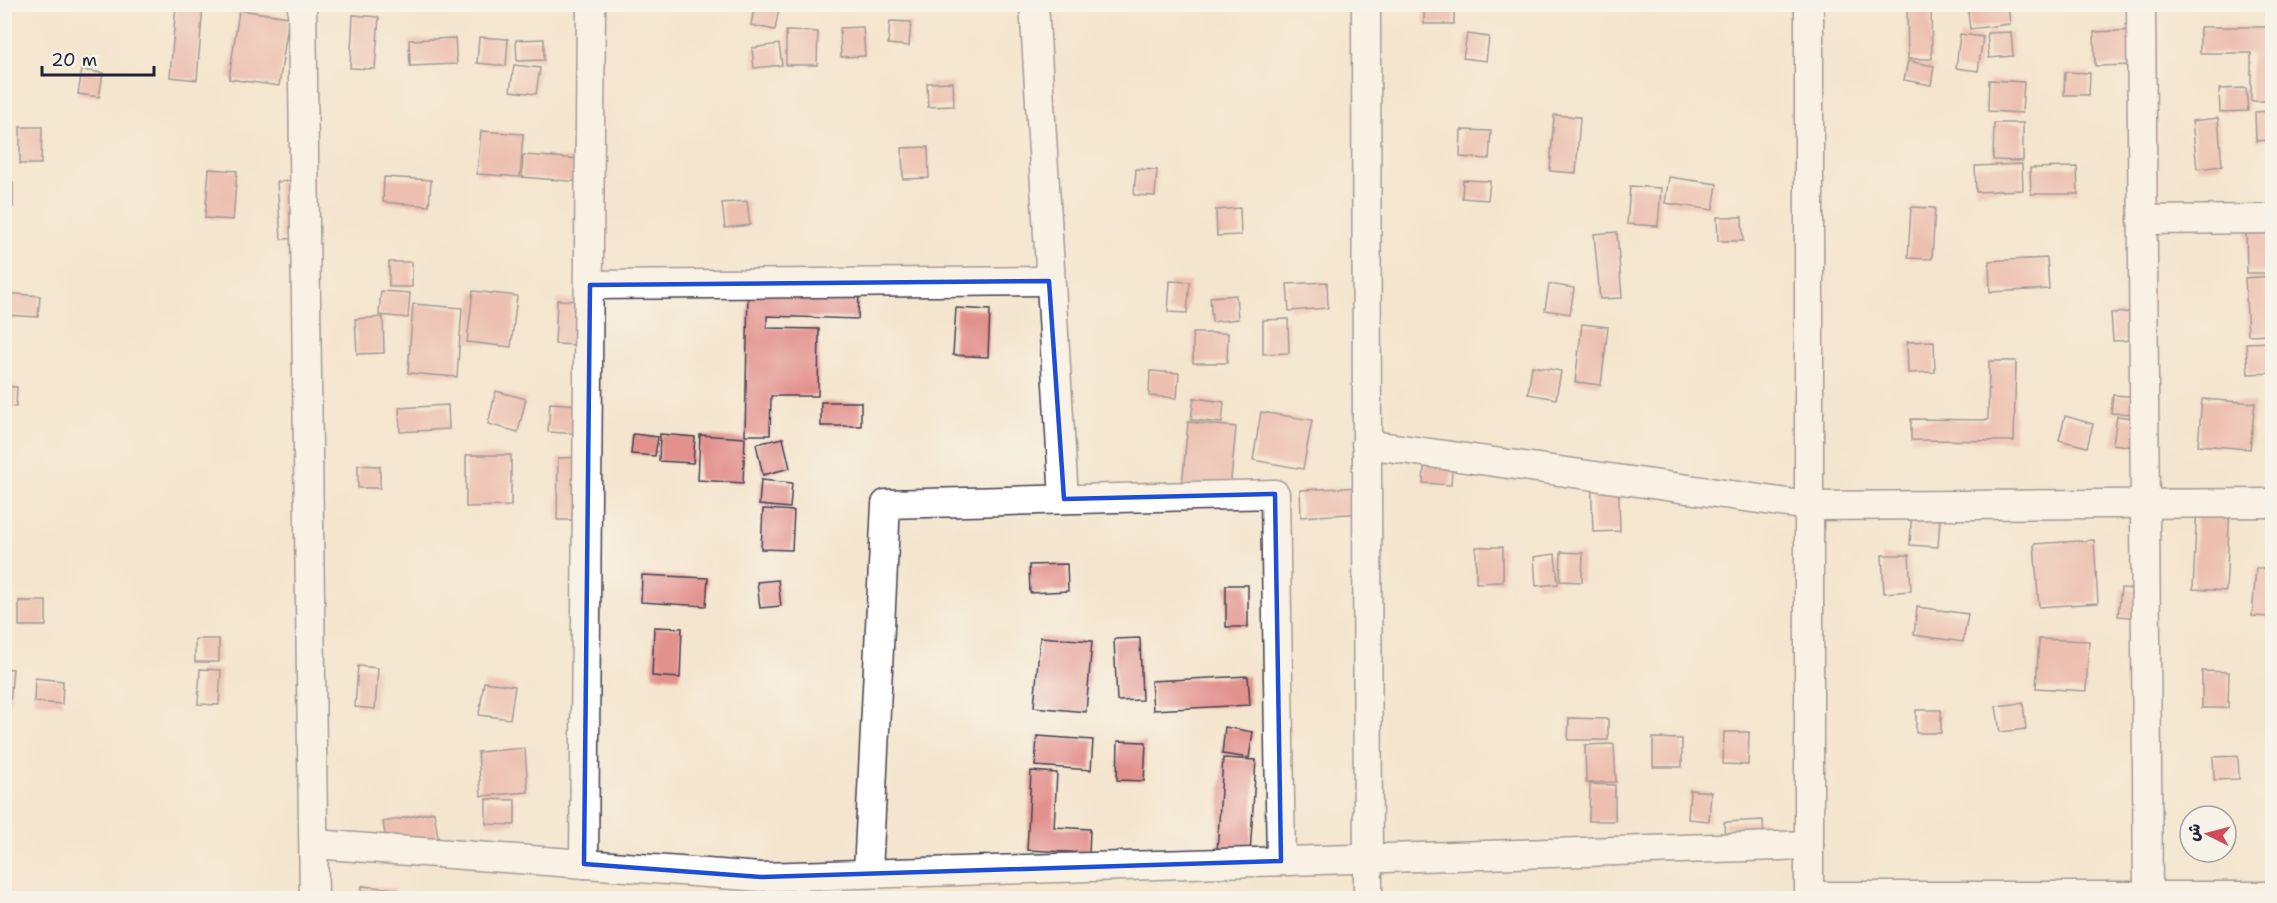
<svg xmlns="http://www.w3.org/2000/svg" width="2277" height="903" font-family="'Shantell Sans','Playpen Sans Arabic',sans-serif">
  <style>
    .building { fill: #e3918d }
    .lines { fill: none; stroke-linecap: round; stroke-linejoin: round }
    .minor-casing { stroke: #423f51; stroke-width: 31 }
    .minor { stroke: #fff; stroke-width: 28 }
    .marked { fill: none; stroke: #1d4ed8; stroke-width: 4.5; stroke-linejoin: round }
  </style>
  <rect width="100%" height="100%" fill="#f7f3e8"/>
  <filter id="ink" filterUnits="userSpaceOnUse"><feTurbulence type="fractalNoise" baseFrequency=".0167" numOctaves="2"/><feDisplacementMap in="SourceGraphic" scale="12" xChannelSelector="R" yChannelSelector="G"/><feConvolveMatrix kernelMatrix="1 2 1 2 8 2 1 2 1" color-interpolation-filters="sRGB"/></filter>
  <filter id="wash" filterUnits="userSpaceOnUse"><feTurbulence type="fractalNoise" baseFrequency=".008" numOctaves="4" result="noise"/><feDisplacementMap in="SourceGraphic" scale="24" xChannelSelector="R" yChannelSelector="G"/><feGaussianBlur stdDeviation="1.35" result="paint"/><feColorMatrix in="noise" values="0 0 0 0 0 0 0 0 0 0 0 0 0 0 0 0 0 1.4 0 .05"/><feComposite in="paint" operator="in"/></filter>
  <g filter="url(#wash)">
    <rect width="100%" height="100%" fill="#f4e5ce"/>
    <g id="blocks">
      <g class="building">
        <polygon points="176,4 203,4 197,80 170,77"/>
        <polygon points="755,4 780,4 775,30 751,25"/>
        <polygon points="890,4 916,4 915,10"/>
        <rect x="1424" y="4" width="30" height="20"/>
        <polygon points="1967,4 2008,4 2010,24 1970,29"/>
        <polygon points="1931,8 1932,59 1908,59 1907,9"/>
        <polygon points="239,10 289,17 279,86 229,79"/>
        <polygon points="353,15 379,17 375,69 350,68"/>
        <polygon points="890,21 911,22 909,46 888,44"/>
        <polygon points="863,27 865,56 841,57 840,28"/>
        <polygon points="2200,27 2272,27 2272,101 2251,101 2251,53 2200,53"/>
        <polygon points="2137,30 2138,65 2095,66 2094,32"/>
        <polygon points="786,31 818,32 817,65 786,65"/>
        <polygon points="2011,32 2013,56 1989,58 1987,33"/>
        <polygon points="1467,34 1489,37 1486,61 1463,58"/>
        <polygon points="1960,34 1983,37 1978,71 1956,68"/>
        <polygon points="479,37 508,39 506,66 477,63"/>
        <polygon points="455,38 457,64 410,66 409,40"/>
        <polygon points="544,39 544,60 517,61 516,40"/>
        <polygon points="779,44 782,65 754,68 752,48"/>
        <polygon points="1908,61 1934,66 1931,85 1904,80"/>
        <polygon points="514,65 540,68 536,94 510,91"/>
        <polygon points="82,70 103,73 99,97 78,94"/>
        <polygon points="2065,72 2090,73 2089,95 2064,95"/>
        <polygon points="1989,80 2024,82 2022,113 1988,111"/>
        <polygon points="953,82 954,106 928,107 927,83"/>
        <polygon points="2246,88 2248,111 2220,112 2219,89"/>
        <polygon points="2272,111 2272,140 2256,141 2255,112"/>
        <polygon points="1554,115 1580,117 1576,173 1550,171"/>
        <polygon points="2218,118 2222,166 2197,169 2192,121"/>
        <polygon points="1994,123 2023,123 2023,161 1993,160"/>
        <polygon points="20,127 42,127 41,164 20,164"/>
        <polygon points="1461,130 1491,131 1489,159 1460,157"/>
        <polygon points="481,131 523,134 520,177 477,174"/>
        <polygon points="928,147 929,178 903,179 902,148"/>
        <polygon points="523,155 582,159 580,182 522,177"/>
        <polygon points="2022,164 2023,190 1976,192 1975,166"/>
        <polygon points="2077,167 2078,194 2031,194 2030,168"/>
        <polygon points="209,169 237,171 233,220 205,218"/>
        <polygon points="1136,169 1157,170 1155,196 1134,195"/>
        <polygon points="384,177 431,180 429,206 383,202"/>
        <polygon points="1669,177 1717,184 1713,210 1665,203"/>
        <polygon points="301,180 305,238 281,239 277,182"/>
        <polygon points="1463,180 1490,181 1488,200 1462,198"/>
        <rect x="4" y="182" width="9" height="25"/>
        <polygon points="1630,186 1661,188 1658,226 1627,224"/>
        <polygon points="747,201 750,225 725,228 722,203"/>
        <polygon points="1911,207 1935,208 1932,259 1908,258"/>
        <polygon points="1240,208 1241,235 1217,236 1216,210"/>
        <polygon points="1717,217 1742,217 1743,241 1718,241"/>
        <polygon points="2272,225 2272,273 2247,273 2246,226"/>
        <polygon points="1617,232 1622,298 1600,299 1594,234"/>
        <polygon points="2047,258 2049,289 1990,292 1989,261"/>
        <rect x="389" y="262" width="23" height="25"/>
        <polygon points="2272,276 2272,334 2248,335 2245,278"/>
        <polygon points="1170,281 1190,282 1187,313 1168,312"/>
        <polygon points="1327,282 1328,308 1289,311 1287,284"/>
        <polygon points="1549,284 1574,288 1570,314 1545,310"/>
        <polygon points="381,291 410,293 408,318 379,315"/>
        <polygon points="473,291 517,296 511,347 467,342"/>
        <polygon points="748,291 859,294 858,319 767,316 767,328 819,329 818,396 771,396 770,435 745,435"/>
        <polygon points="4,293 40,296 38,317 4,315"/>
        <polygon points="1236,295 1238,319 1212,322 1210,297"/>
        <polygon points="557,300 582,301 579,345 555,344"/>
        <polygon points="413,304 462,308 457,377 408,373"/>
        <polygon points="956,308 990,310 988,357 953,355"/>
        <polygon points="2136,312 2137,340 2113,341 2111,313"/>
        <polygon points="383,317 384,353 357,354 355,319"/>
        <polygon points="1288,319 1289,353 1263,354 1263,320"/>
        <polygon points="1582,324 1608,327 1601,385 1575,382"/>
        <polygon points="1193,333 1228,333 1227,363 1193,363"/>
        <polygon points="1934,341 1935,372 1908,373 1907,342"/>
        <polygon points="2272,342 2272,373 2248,374 2246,343"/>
        <polygon points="1989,361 2016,361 2014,441 1911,440 1911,419 1988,420"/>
        <polygon points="1532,366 1561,371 1556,399 1528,394"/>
        <polygon points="1150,371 1179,373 1177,398 1149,396"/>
        <polygon points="4,386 17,387 16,407 4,406"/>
        <polygon points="496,391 526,399 518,432 488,424"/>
        <polygon points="2113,395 2142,397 2141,414 2111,413"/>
        <polygon points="1194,398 1224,402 1222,423 1191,420"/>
        <polygon points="2202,399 2255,403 2250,449 2198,445"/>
        <rect x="821" y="402" width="40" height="24"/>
        <polygon points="550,403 584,405 583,434 548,432"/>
        <polygon points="448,405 449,429 400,432 399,408"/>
        <polygon points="1261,412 1312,420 1303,469 1253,460"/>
        <polygon points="2065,416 2093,424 2087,447 2059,440"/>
        <polygon points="2117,416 2146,420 2142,448 2113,444"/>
        <polygon points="1188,422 1236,427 1230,490 1182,486"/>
        <polygon points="633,434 658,437 655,456 631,454"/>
        <polygon points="660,434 695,437 693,463 659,461"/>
        <polygon points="700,435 745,438 743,483 698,480"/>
        <polygon points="783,438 790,468 763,475 756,444"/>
        <polygon points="466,455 511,455 511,506 466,507"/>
        <polygon points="1425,455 1453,456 1451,485 1423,483"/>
        <polygon points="584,457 584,520 557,520 558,458"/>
        <polygon points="358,465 380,466 380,488 358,488"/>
        <polygon points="1618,471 1620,531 1593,532 1591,472"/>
        <polygon points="761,480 792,483 790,508 759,505"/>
        <polygon points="1363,487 1364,513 1301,517 1300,490"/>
        <polygon points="2197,504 2230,505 2226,591 2193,589"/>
        <polygon points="1912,505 1941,506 1938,547 1910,545"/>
        <polygon points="763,509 794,511 792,550 761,549"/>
        <polygon points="2094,540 2098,603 2039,607 2034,544"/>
        <polygon points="1476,547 1503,547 1503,582 1476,583"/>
        <polygon points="1561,552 1583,553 1582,582 1560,581"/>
        <polygon points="1555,554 1558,584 1536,586 1534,557"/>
        <polygon points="1882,555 1909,555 1911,591 1884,593"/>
        <polygon points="1067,564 1068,591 1030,593 1029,565"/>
        <polygon points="2256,568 2272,569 2272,617 2252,616"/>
        <polygon points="642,575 708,578 706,606 641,602"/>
        <polygon points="778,580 781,606 760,608 757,582"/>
        <rect x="1226" y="585" width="22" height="42"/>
        <polygon points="2121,588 2145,590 2143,618 2118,616"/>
        <rect x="19" y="601" width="27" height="25"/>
        <polygon points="1917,607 1968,614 1963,642 1914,635"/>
        <polygon points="654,627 682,628 680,678 652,676"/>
        <polygon points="1040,637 1092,641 1086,712 1034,707"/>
        <polygon points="1140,638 1142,700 1117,701 1114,639"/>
        <rect x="195" y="639" width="24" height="23"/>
        <polygon points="2039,639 2089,641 2086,691 2036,688"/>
        <polygon points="358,666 378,668 375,709 355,707"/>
        <polygon points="4,668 13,669 10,703 4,703"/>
        <polygon points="200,669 221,670 219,705 198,704"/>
        <polygon points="2202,671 2229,672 2228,708 2202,708"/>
        <polygon points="1248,676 1250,705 1153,710 1151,681"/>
        <polygon points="35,678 63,681 62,704 34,702"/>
        <polygon points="484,682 515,686 510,719 479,715"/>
        <polygon points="2023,703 2026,729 2000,732 1996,706"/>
        <rect x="1916" y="710" width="25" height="23"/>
        <polygon points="1569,718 1608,719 1608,740 1568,740"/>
        <polygon points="1225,727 1253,732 1249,758 1222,754"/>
        <polygon points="1724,732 1749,732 1748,765 1723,764"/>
        <polygon points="1037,736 1093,740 1091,770 1035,766"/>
        <polygon points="1653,738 1682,739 1682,767 1653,767"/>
        <polygon points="1118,741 1146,742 1144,781 1117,780"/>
        <polygon points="1614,744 1616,782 1586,783 1585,745"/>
        <polygon points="525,748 528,792 481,796 478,752"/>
        <polygon points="2238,756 2239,779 2214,780 2213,757"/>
        <polygon points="1223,758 1256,760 1250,854 1217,852"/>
        <polygon points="1031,771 1057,773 1054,827 1090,829 1089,853 1027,850"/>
        <polygon points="1590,784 1615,785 1615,821 1589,821"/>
        <polygon points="1690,790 1711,792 1709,821 1688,819"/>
        <polygon points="486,799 515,800 515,825 486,824"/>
        <polygon points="434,812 439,843 388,852 383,822"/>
        <polygon points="1763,820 1764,844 1725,846 1724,822"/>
        <polygon points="362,886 396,889 395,898 360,898"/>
      </g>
    </g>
  </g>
  <g filter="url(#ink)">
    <use href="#blocks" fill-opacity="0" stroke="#423f51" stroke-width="1.5"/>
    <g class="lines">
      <defs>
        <g id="minor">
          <polyline points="302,4 314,898"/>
          <polyline points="1034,4 1064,499"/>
          <polyline points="1366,4 1368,898"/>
          <polyline points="1809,4 1809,898"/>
          <polyline points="2141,4 2148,896"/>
          <polyline points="2142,220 2272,219"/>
          <polyline points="590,285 1049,281"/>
          <polyline points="1366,444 1809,506 2272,503"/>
          <polyline points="314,844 761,877 1809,845"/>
          <polyline points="584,864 591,4"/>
          <polyline points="868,873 886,504 1275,494 1281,861"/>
          <polyline points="1809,896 2272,896"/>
        </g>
      </defs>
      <use href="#minor" class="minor-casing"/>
      <use href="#minor" class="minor"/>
    </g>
  </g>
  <path d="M0 0H2277V903H0ZM1049 281 1064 499 1275 494 1281 861 761 877 584 864 590 285Z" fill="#f4e5ce" fill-opacity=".55" fill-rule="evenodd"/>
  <path class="marked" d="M1049 281 1064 499 1275 494 1281 861 761 877 584 864 590 285Z"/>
  <rect width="2277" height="903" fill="none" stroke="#f7f3e8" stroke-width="24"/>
  <g transform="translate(2208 834) rotate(276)"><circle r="28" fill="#f7f3e8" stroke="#a29fa3" stroke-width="1.5"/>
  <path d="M0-4.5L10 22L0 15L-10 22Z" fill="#d1495b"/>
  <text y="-9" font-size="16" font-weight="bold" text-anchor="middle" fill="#22223b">ش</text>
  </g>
  <path d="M42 66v9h112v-9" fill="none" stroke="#22223b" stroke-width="3"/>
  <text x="51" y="66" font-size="18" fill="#22223b" stroke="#f7f3e8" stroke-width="4.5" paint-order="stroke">20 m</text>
</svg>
